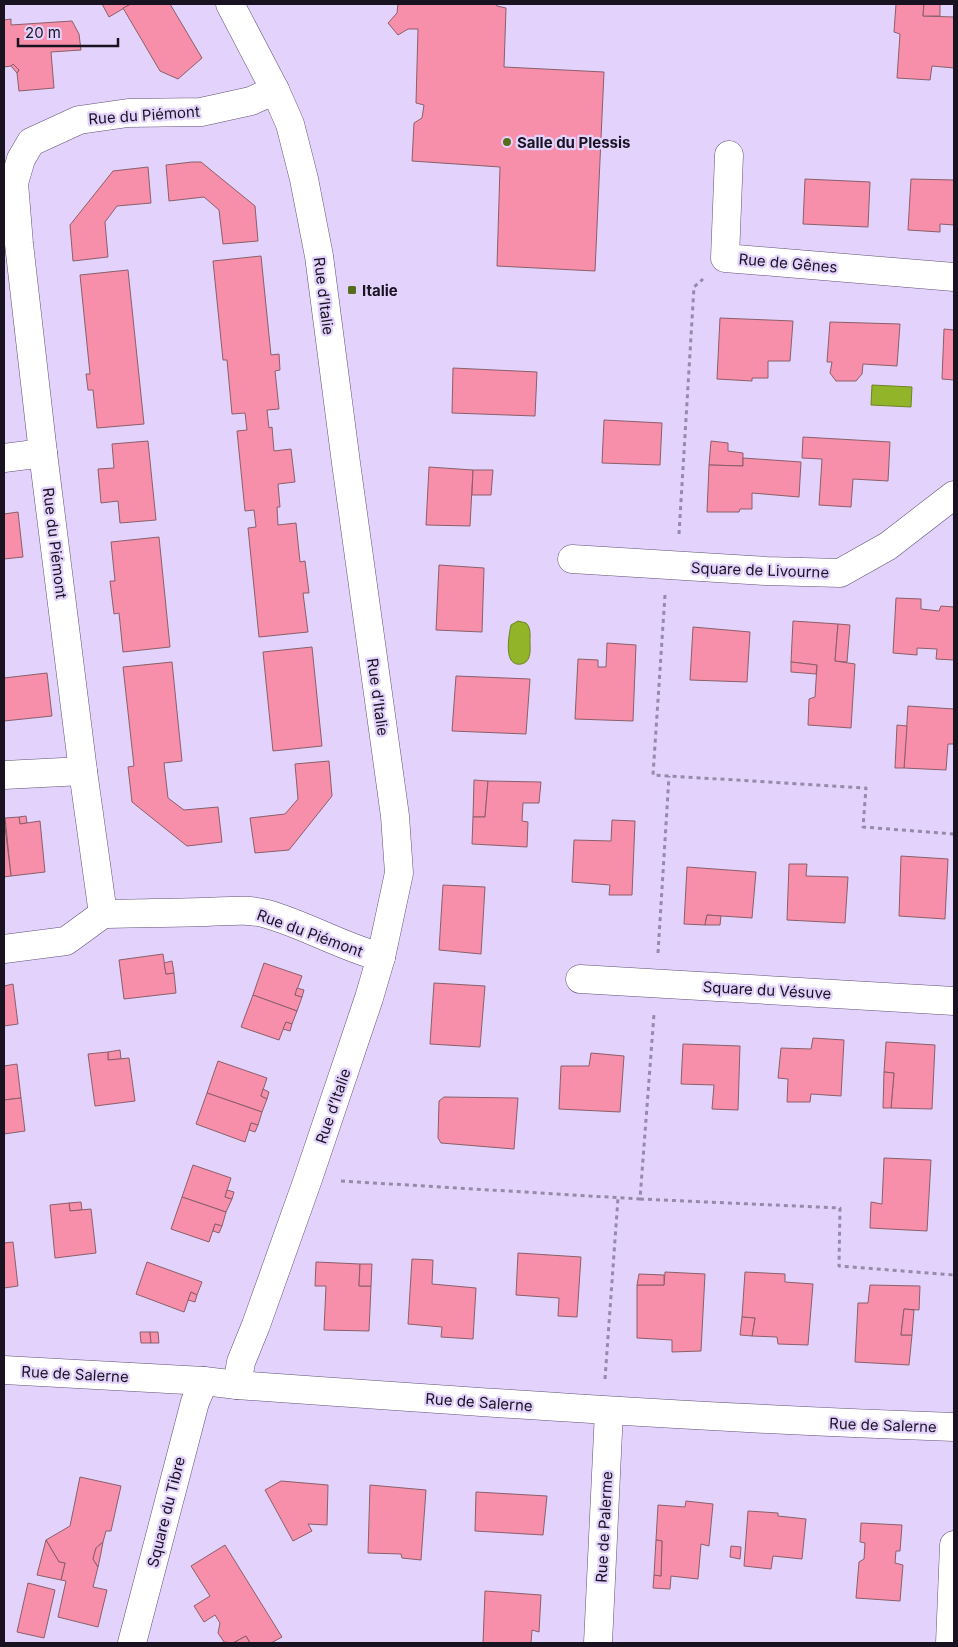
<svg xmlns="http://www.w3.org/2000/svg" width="958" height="1647" font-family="Inter,sans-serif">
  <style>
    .water { fill: #91b428; stroke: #6d8326 }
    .building { fill: #f78eaa; stroke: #8a5f6a }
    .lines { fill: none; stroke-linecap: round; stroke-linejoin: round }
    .minor-casing { stroke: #605174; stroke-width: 29 }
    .tertiary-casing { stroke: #605174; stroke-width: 29 }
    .path { stroke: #968aa9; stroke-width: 3; stroke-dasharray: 4 4; stroke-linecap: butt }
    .minor { stroke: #fff; stroke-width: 28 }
    .tertiary { stroke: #fff; stroke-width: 28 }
    .poi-dot { fill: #576d1c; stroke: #e3d3fc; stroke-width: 2 }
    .labels { text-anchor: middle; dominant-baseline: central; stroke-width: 4.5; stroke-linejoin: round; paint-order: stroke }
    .street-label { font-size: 15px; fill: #181221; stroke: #e3d3fc }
    .poi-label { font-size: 15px; font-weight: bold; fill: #181221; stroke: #e3d3fc; text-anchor: start }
  </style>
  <rect width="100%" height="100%" fill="#e3d3fc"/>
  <g class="water">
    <polygon points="872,385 912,387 911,407 871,405"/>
    <path d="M518 621 526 623C531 628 530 634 530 641 530 649 532 662 521 664 517 665 513 663 511 660 506 652 509 634 511 625Z"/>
  </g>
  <g class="building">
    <polygon points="102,4 131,4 109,17"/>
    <polygon points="131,4 170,4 202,58 178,79 160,71 123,8"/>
    <polygon points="398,4 496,4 497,6 506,8 504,67 604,72 595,271 497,266 500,167 412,161 414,123 422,118 424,105 416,103 418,29 408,29 398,35 388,23 397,13"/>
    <polygon points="896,4 924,4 923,16 954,17 954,68 932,66 930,80 897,78 900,34 894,32"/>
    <polygon points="924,4 940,4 940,16 923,16"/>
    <polygon points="11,19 11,25 72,21 79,34 81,50 51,52 54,88 19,91 17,73 19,70 13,64 11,66 4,67 4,20"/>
    <polygon points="13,64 19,70 17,73 11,66"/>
    <polygon points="192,162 201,162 255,206 258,241 223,244 219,210 204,197 169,201 166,165"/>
    <polygon points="148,167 151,203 117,206 105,222 108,257 73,261 70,225 113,171"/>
    <polygon points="805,179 870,182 868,227 803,224"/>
    <polygon points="911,179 954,180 954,225 940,224 940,232 908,230"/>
    <polygon points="261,256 271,355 279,354 280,370 275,371 279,409 267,410 269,428 272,427 274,451 291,449 295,482 278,484 280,507 277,507 278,525 296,523 300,562 305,561 309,593 303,593 308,632 259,637 248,528 256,527 254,510 245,511 237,431 247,430 245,413 232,414 227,360 223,360 213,261"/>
    <polygon points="128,270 144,424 97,428 93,390 88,390 86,374 90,374 80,275"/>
    <polygon points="720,318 793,321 790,361 768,361 768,378 752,378 752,381 717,379"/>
    <polygon points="830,322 900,324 897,366 863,364 862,374 856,381 836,381 830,373 832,362 827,362"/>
    <polygon points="944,329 954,330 954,380 942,379"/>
    <polygon points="453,368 537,372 535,416 452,413"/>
    <polygon points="604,420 662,423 660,465 602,463"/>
    <polygon points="803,437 890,442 888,481 853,479 851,507 819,505 822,459 802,458"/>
    <polygon points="148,441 156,520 120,523 118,501 101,503 98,469 114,468 112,444"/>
    <polygon points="711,441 728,443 728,451 743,453 743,466 709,465"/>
    <polygon points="743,458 801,462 799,497 752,493 752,509 740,509 739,512 707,512 709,465 743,466"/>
    <polygon points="429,467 473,470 470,526 426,525"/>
    <polygon points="473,470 493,470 491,495 472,495"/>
    <polygon points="18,512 23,557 4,559 4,514"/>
    <polygon points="159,537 170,647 123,652 119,613 114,614 110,581 115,581 111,542"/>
    <polygon points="439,565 484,568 482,632 436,630"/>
    <polygon points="896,598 921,599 921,609 939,611 941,606 954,607 954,660 936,659 937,649 917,648 917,655 893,653"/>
    <polygon points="793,621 838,624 835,661 855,664 851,728 808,725 809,699 815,697 817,665 791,662"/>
    <polygon points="838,624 850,625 847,662 835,661"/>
    <polygon points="693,627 750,632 747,682 690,680"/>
    <polygon points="607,643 636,645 633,721 575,719 578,659 598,660 598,667 606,667"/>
    <polygon points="312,647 322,746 273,751 263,652"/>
    <polygon points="172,662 182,761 164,763 168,798 184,810 218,807 222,842 187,846 132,802 128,767 134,766 123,667"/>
    <polygon points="791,662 817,665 816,674 791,672"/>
    <polygon points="47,673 52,716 4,721 4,678"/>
    <polygon points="456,676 530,679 526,734 452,731"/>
    <polygon points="908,706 954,709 954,744 948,744 946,770 904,768"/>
    <polygon points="897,725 907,726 904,768 895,768"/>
    <polygon points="329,761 332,796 289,850 255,853 250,818 285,814 298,799 295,764"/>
    <polygon points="474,780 488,781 485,817 473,817"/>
    <polygon points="488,781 541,782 539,803 523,803 522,821 528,822 527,847 472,844 473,817 485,817"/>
    <polygon points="26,816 27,823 20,824 19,817"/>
    <polygon points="19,817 20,824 40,821 45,872 11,876 5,818"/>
    <polygon points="4,818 11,876 4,877"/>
    <polygon points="612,820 635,821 632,895 609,895 610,885 572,882 574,840 611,841"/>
    <polygon points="901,856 948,859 945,919 899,916"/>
    <polygon points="789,864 807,864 806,876 848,877 845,923 787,920"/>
    <polygon points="687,867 756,872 752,918 707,915 705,925 684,924"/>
    <polygon points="443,885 485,887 481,954 439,950"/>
    <polygon points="707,915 721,916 720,925 705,925"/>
    <polygon points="163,954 166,974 174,973 176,993 124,999 119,960"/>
    <polygon points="172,961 174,973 166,974 164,963"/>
    <polygon points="264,963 302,976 295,995 302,997 297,1011 253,995"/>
    <polygon points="434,983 485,986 480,1047 430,1044"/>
    <polygon points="13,984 18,1024 4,1026 4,986"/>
    <polygon points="297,988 304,990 302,997 295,995"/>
    <polygon points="253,995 297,1011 292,1024 286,1022 279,1040 241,1027"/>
    <polygon points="286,1022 292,1024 290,1031 283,1029"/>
    <polygon points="813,1038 844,1040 841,1096 811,1094 810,1102 787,1102 788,1079 778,1078 781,1048 811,1049"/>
    <polygon points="886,1042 935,1045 932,1109 891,1108 894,1073 884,1072"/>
    <polygon points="683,1044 740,1046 738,1110 712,1109 714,1085 681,1084"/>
    <polygon points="120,1050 121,1059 108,1060 108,1052"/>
    <polygon points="108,1052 108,1060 129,1058 135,1101 95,1106 88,1054"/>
    <polygon points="591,1053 624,1056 620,1112 559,1109 561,1066 589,1066"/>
    <polygon points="218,1061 267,1078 261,1096 267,1099 262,1112 207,1093"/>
    <polygon points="17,1064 21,1098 4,1100 4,1066"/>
    <polygon points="884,1072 894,1073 891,1108 883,1108"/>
    <polygon points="263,1089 269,1092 267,1099 261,1096"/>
    <polygon points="207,1093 262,1112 258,1125 251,1123 245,1142 196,1124"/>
    <polygon points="444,1097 518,1098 514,1149 441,1143 438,1138 439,1101"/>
    <polygon points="21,1098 25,1131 4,1134 4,1100"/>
    <polygon points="251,1123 258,1125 255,1132 249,1130"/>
    <polygon points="884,1158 931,1160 927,1231 870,1228 871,1202 882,1204"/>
    <polygon points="193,1165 231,1178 225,1197 232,1199 226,1212 182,1197"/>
    <polygon points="227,1190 234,1192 232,1199 225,1197"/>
    <polygon points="182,1197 226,1212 222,1226 215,1224 209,1242 171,1229"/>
    <polygon points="81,1202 82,1210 70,1211 69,1203"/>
    <polygon points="69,1203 70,1211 91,1209 96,1253 55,1258 50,1205"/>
    <polygon points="215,1224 222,1226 219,1233 213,1231"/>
    <polygon points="13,1242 18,1286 4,1288 4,1243"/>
    <polygon points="518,1253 581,1257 577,1317 558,1316 559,1298 516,1295"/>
    <polygon points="412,1259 433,1260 432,1284 476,1288 473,1339 441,1337 442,1327 408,1324"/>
    <polygon points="147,1262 202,1282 197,1295 191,1292 184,1312 136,1294"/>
    <polygon points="316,1262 360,1264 359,1286 371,1286 369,1331 324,1330 326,1286 315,1286"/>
    <polygon points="360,1264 372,1264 371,1286 359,1286"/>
    <polygon points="665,1272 705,1274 701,1351 672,1352 672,1340 637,1338 637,1285 664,1285"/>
    <polygon points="745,1272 785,1274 785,1282 813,1284 808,1345 778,1344 777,1337 752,1336 755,1318 742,1317"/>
    <polygon points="639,1274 664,1275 664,1285 637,1285"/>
    <polygon points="870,1285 920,1286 919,1310 904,1309 901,1335 912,1335 909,1365 855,1362 858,1303 868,1303"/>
    <polygon points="191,1292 197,1295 195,1302 188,1300"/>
    <polygon points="904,1309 914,1310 912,1335 901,1335"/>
    <polygon points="742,1317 755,1318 752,1336 740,1335"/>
    <polygon points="140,1332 150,1332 151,1343 141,1343"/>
    <polygon points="150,1332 158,1332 159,1343 151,1343"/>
    <polygon points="80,1477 121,1486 111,1531 106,1531 103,1542 96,1548 93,1559 98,1567 93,1587 107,1590 98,1627 58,1617 66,1581 61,1580 65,1563 59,1562 46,1540 70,1526"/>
    <polygon points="281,1481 328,1485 327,1525 308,1524 312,1531 293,1541 265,1490"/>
    <polygon points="370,1485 426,1490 421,1560 402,1558 401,1554 368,1553"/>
    <polygon points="476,1492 547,1496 543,1535 475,1531"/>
    <polygon points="686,1501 713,1504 709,1546 701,1544 698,1579 671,1576 670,1589 653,1588 654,1575 661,1576 662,1541 656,1540 658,1505 685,1507"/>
    <polygon points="748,1511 778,1513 778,1516 806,1519 802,1559 773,1556 771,1569 744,1566"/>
    <polygon points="861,1523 902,1525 900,1551 896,1551 895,1563 903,1565 900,1601 856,1598 859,1562 864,1559 865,1543 860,1542"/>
    <polygon points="46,1540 59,1562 65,1563 61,1580 37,1575"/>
    <polygon points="656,1540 662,1541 661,1576 654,1575"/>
    <polygon points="103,1542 101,1553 98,1567 93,1559 96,1548"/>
    <polygon points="225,1545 282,1637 271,1643 250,1643 246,1636 233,1643 224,1642 218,1633 220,1623 215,1615 204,1622 194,1606 210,1596 191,1566"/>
    <polygon points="731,1546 741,1547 740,1559 730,1557"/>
    <polygon points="28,1583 55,1590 44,1638 17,1632"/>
    <polygon points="485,1591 541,1595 539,1632 532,1630 531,1643 483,1643"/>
    <polygon points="246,1636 250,1643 233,1643"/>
  </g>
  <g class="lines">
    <defs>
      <g id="minor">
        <path d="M275 90 251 101 201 112 128 113 79 120 31 142 21 159 14 183 19 244 43 453 83 771 103 914C136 913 169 913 203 912 224 912 246 908 267 914 306 925 342 947 381 957"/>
        <polyline points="729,155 725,258 954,277"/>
        <polyline points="4,458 43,453"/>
        <polyline points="572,559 766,571 840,573 888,546 954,495"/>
        <polyline points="4,775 83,771"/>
        <polyline points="4,949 66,941 103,914"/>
        <polyline points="580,979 954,1001"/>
        <path d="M237 1385C476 1402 715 1419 954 1427"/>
        <polyline points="132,1643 195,1402 204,1381"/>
        <polyline points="598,1643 609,1411"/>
        <polyline points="950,1643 954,1545"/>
      </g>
      <polyline id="tertiary" points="4,1370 204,1381 237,1385 241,1362 256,1325 308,1179 369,998 381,957 399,873 395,816 346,463 319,256 304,179 290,124 275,90 230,4"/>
    </defs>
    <use href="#minor" class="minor-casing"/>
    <use href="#tertiary" class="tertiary-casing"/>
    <g class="path">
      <polyline points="679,534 694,287 703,279"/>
      <polyline points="665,595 653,775 866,788 863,827 954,834"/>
      <polyline points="658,953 669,776"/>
      <polyline points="341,1181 640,1199 654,1014"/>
      <polyline points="640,1199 840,1208 839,1266 954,1275"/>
      <polyline points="605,1379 618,1198"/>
    </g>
    <use href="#minor" class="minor"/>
    <use href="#tertiary" class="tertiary"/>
  </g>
  <g class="poi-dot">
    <circle cx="507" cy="142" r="5"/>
    <rect x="347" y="285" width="10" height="10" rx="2.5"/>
  </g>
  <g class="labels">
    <g class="street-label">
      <text transform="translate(144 115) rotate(-4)">Rue du Piémont</text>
      <text transform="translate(788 263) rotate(5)">Rue de Gênes</text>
      <text transform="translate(324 296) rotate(83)">Rue d’Italie</text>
      <text transform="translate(55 543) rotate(83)">Rue du Piémont</text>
      <text transform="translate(760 570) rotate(2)">Square de Livourne</text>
      <text transform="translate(378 697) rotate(82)">Rue d’Italie</text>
      <text transform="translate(310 933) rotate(20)">Rue du Piémont</text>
      <text transform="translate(767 990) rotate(3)">Square du Vésuve</text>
      <text transform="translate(333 1106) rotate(-71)">Rue d’Italie</text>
      <text transform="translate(75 1374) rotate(3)">Rue de Salerne</text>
      <text transform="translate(479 1402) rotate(4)">Rue de Salerne</text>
      <text transform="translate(883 1425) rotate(2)">Rue de Salerne</text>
      <text transform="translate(166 1512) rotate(-76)">Square du Tibre</text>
      <text transform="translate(604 1527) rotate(-87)">Rue de Palerme</text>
    </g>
    <g class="poi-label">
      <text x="517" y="142">Salle du Plessis</text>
      <text x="362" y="290">Italie</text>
    </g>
  </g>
  <rect width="958" height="1647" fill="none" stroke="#181221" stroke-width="10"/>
  <path d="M18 38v8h100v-8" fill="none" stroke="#181221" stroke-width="2.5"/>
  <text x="25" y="38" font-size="15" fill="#181221" stroke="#e3d3fc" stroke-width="4" paint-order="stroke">20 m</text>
</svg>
